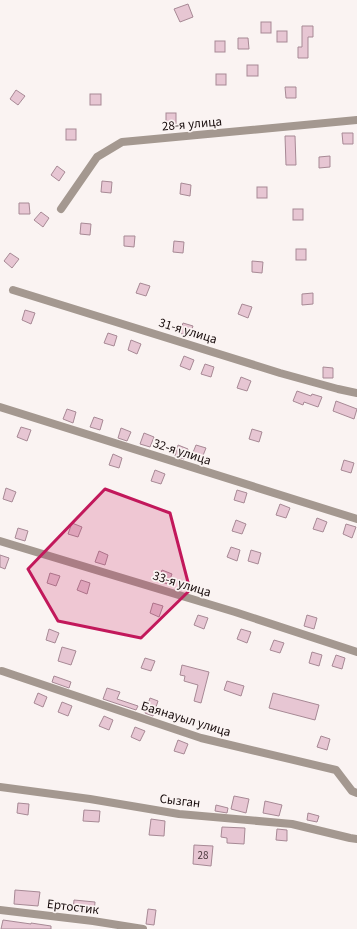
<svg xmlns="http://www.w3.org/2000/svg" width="357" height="929" font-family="'Source Sans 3',sans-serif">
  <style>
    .building { fill: #e7c6d3; stroke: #a78995 }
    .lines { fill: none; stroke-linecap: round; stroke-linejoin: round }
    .minor { stroke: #a49890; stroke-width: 8 }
    .marked { fill: #c2185b; fill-opacity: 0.2; stroke: #c2185b; stroke-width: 3; stroke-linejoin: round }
    .labels { text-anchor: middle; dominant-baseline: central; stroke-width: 3.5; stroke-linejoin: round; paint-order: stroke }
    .number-label { font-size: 11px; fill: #4c3a3e }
    .street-label { font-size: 13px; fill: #180c0c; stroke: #faf3f2 }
  </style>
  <rect width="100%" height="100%" fill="#faf3f2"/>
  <g class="building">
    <polygon points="188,4 193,17 180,22 174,9"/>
    <rect x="261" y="22" width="10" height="11"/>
    <polygon points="302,26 313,26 313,37 308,37 308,58 298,58 298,47 302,47"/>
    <rect x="277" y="31" width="10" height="11"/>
    <polygon points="238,38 248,38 249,49 238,49"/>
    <rect x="215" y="41" width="10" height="11"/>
    <rect x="247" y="65" width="11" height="11"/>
    <rect x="216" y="74" width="10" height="11"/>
    <polygon points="285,87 296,87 296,98 286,98"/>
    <polygon points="16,90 25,96 18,105 10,99"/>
    <rect x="90" y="94" width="11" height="11"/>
    <rect x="166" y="113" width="10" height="11"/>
    <rect x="66" y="129" width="10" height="11"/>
    <polygon points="342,133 353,133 353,144 343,144"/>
    <polygon points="285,136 295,136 296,165 286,165"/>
    <polygon points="330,156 330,167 319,168 319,157"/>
    <polygon points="57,166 65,172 59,181 51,175"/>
    <polygon points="102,181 112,182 111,193 101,192"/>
    <polygon points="181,183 191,185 190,196 180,194"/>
    <rect x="257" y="187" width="10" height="11"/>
    <polygon points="19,203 29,203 30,214 19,214"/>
    <rect x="293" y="209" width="10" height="11"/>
    <polygon points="41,212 49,218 43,227 34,220"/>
    <polygon points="81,223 91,224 90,235 80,234"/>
    <polygon points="124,236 135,236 134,247 124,246"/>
    <polygon points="174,241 184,242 183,253 173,252"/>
    <rect x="296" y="249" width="10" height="11"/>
    <polygon points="10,253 19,259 12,268 4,261"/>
    <polygon points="252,261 263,262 262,273 252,272"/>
    <polygon points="140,283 150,286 146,296 136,293"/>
    <polygon points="313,293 313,304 302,305 302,294"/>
    <polygon points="242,304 252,307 248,318 238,314"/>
    <polygon points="25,310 35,313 31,324 22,320"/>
    <polygon points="183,323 193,326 189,337 180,333"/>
    <polygon points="108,333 117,336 114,346 104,343"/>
    <polygon points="131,340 141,344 137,354 128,350"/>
    <polygon points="184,356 194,360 190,370 180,366"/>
    <polygon points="205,364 214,367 211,377 201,374"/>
    <polygon points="323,367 333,368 333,378 323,378"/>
    <polygon points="241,377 251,381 247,391 237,388"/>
    <polygon points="297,391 311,396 312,394 322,397 318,407 304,402 303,405 293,401"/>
    <polygon points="336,401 357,409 354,419 333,411"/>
    <polygon points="67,409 76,412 73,423 63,419"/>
    <polygon points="94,417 103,420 100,430 90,427"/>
    <polygon points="21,427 31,430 27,441 17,437"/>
    <polygon points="121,428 131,432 127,441 118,438"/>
    <polygon points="252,429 262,432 259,442 249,439"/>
    <polygon points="144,433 154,437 150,447 140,444"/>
    <polygon points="178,445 188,449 184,459 175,456"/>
    <polygon points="196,445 206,448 202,458 192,455"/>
    <polygon points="113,454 122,458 119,468 109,465"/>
    <polygon points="344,460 354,463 351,473 341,470"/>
    <polygon points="155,470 165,474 161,484 151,481"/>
    <polygon points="6,488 16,492 12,502 3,499"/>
    <polygon points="237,490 247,493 244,503 234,500"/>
    <polygon points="280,504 290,508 286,518 276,515"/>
    <polygon points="317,518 327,522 323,532 313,529"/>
    <polygon points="236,520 246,524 242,534 232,531"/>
    <polygon points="72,523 82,527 78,537 68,534"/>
    <polygon points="346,524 356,527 352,538 343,534"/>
    <polygon points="18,528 28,531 25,541 15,538"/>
    <polygon points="231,547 240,550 237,561 227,557"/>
    <polygon points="251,550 261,553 258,564 248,561"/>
    <polygon points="99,551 108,555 105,565 95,562"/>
    <polygon points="0,555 9,558 5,569 0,567"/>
    <polygon points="162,570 172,574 168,584 158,581"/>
    <polygon points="50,573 60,576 56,586 47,583"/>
    <polygon points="81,580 90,583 87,594 77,590"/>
    <polygon points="153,603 163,606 159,617 150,613"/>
    <polygon points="198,615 208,618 204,629 194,625"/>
    <polygon points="307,615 317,618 314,629 304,626"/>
    <polygon points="49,629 59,633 55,643 46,640"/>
    <polygon points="241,629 251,632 247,643 237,639"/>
    <polygon points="274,640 284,643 280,653 270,650"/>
    <polygon points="62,647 76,651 71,665 58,661"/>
    <polygon points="312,652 322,655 319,666 309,663"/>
    <polygon points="336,655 345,658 342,669 332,666"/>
    <polygon points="145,658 155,661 151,671 141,668"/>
    <polygon points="182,665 209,672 201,703 194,701 198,685 184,681 185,676 180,675"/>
    <polygon points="54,676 71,682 69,688 52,682"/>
    <polygon points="227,681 244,686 241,696 224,690"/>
    <polygon points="107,688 120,692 117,699 138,706 136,710 103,699"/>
    <polygon points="38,693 47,697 43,707 34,703"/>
    <polygon points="273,693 319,705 315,720 269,708"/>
    <polygon points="150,698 158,701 153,716 145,713"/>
    <polygon points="62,702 72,706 68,716 58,712"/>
    <polygon points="104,716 113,720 109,730 99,726"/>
    <polygon points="135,727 145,731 140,741 131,737"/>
    <polygon points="321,736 330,739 327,750 317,747"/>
    <polygon points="178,740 188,744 184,754 174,751"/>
    <polygon points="234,796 249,799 246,813 231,809"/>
    <polygon points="265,801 282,805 279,816 263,813"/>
    <polygon points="18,803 29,804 28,815 17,813"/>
    <polygon points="216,805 228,808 227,813 215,811"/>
    <polygon points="84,810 100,811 99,822 83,821"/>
    <polygon points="308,813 319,816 317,822 307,820"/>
    <polygon points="151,819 165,821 164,836 149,835"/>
    <polygon points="222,827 245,828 244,844 227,843 227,838 221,837"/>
    <polygon points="277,829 287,830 287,841 276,840"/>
    <polygon points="194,845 213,846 211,866 193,864"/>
    <polygon points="15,890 40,892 38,906 14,904"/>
    <polygon points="74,900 95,902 94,914 73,911"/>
    <polygon points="148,909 156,910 154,925 146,924"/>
    <polygon points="3,920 31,924 31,923 51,926 51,929 1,929"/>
  </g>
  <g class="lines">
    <g class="minor">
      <polyline points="61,209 97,157 122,142 357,120"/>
      <polyline points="13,290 280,373 338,389 357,393"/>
      <polyline points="0,407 357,519"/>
      <polyline points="0,541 235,612 357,652"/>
      <polyline points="2,671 201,738 336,770 352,791 357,793"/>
      <polyline points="0,787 90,799 179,814 292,824 350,838 357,839"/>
      <polyline points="0,910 93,921 143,929"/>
    </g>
  </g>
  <path class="marked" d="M105 489 170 513 190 590 141 638 58 621 28 569Z"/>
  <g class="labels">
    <g class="number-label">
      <text x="203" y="855">28</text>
    </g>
    <g class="street-label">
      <text transform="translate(192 124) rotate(-5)">28-я улица</text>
      <text transform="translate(188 331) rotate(17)">31-я улица</text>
      <text transform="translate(182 452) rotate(18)">32-я улица</text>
      <text transform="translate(182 584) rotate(17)">33-я улица</text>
      <text transform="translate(186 719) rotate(17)">Баянауыл улица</text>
      <text transform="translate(180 801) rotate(7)">Сызган</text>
      <text transform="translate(73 907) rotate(7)">Ертостик</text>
    </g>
  </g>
</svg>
